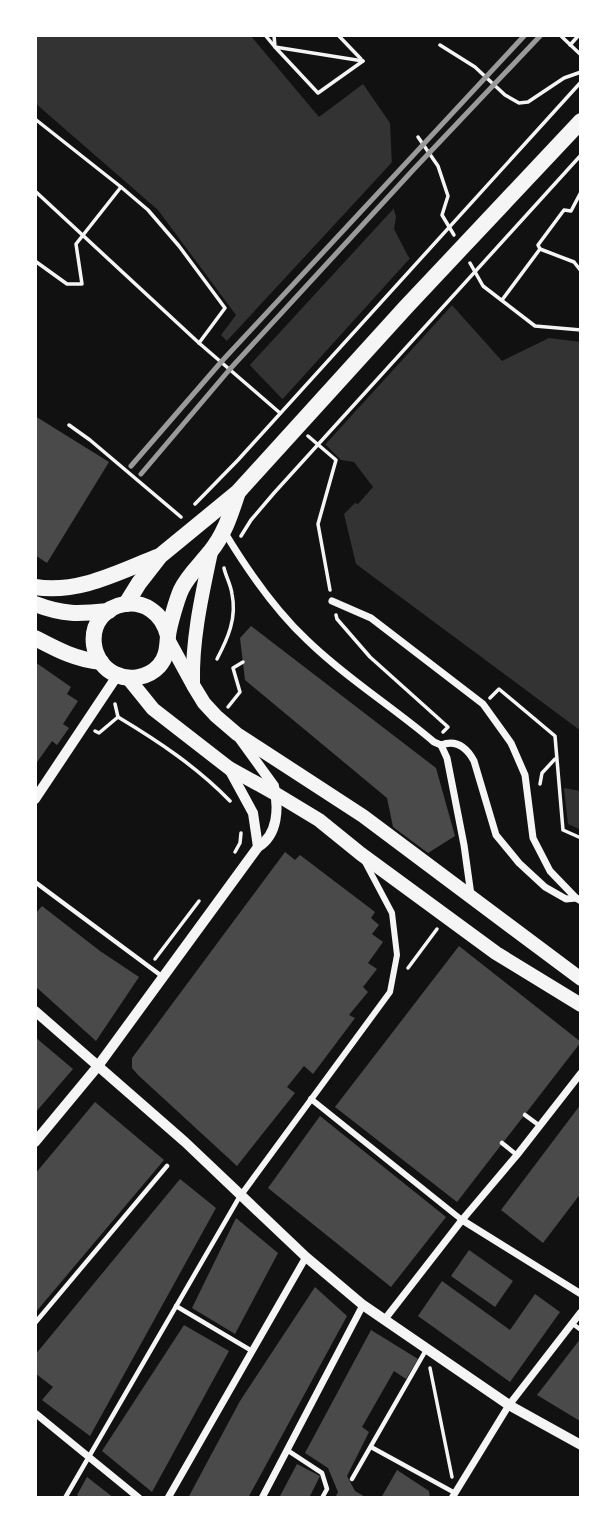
<svg xmlns="http://www.w3.org/2000/svg" width="616" height="1533" font-family="Mulish,sans-serif">
  <style>
    .water { fill: #333 }
    .pier { fill: #111 }
    .building { fill: #4a4a4a }
    .lines { fill: none; stroke-linecap: round; stroke-linejoin: round }
    .path { stroke: #f5f5f5; stroke-width: 3.5 }
    .service { stroke: #f5f5f5; stroke-width: 4.5 }
    .pedestrian { stroke: #f5f5f5; stroke-width: 6 }
    .minor { stroke: #f5f5f5; stroke-width: 7 }
    .tertiary { stroke: #f5f5f5; stroke-width: 10 }
    .primary { stroke: #f5f5f5; stroke-width: 14 }
    .trunk { stroke: #f5f5f5; stroke-width: 16 }
    .rail { stroke: #9a9a9a; stroke-width: 5 }
  </style>
  <rect width="100%" height="100%" fill="#111"/>
  <g class="water">
    <polygon points="35,35 250,35 319,117 363,84 390,123 394,210 396,217 394,229 408,256 502,361 549,338 581,342 581,731 356,564 344,514 355,503 358,504 373,487 354,462 341,460 330,449 221,335 236,315 158,210 35,103"/>
    <polygon points="564,788 581,791 581,830 568,824"/>
  </g>
  <g class="pier">
    <polygon points="395,159 397,205 247,368 224,344"/>
    <polygon points="412,256 455,302 323,447 280,402"/>
  </g>
  <g class="building">
    <polygon points="35,416 109,462 47,563 35,555"/>
    <polygon points="251,626 436,768 455,836 428,853 393,827 387,798 245,680 240,638"/>
    <polygon points="35,662 71,687 67,694 78,701 63,724 69,728 57,745 52,741 35,765"/>
    <polygon points="285,852 295,860 300,855 375,912 371,918 379,925 372,934 383,942 368,963 377,969 363,987 368,992 349,1015 355,1018 313,1074 304,1066 287,1087 295,1093 237,1166 138,1075 132,1068 132,1058"/>
    <polygon points="42,906 100,951 139,977 96,1041 35,986 35,914"/>
    <polygon points="459,946 581,1042 457,1202 335,1107"/>
    <polygon points="35,1037 73,1069 35,1113"/>
    <polygon points="95,1102 164,1160 35,1313 35,1174"/>
    <polygon points="581,1104 581,1193 543,1243 501,1210"/>
    <polygon points="320,1116 446,1217 391,1287 268,1188"/>
    <polygon points="180,1179 216,1208 90,1436 42,1400 53,1387 35,1373 35,1355"/>
    <polygon points="236,1218 278,1253 235,1334 192,1308"/>
    <polygon points="469,1250 513,1281 495,1307 451,1276"/>
    <polygon points="442,1281 510,1330 535,1294 560,1312 510,1382 418,1316"/>
    <polygon points="315,1287 347,1316 248,1498 188,1498 240,1401"/>
    <polygon points="184,1325 229,1351 152,1492 102,1451"/>
    <polygon points="371,1330 418,1359 406,1379 394,1371 362,1427 369,1432 347,1476 355,1491 367,1498 335,1498 338,1492 328,1468 305,1453"/>
    <polygon points="581,1338 581,1420 580,1421 537,1395"/>
    <polygon points="297,1464 320,1476 309,1498 279,1498"/>
    <polygon points="397,1470 429,1491 430,1498 381,1498"/>
    <polygon points="87,1477 114,1498 81,1498 77,1495"/>
  </g>
  <g class="lines">
    <g class="path">
      <polyline points="265,35 275,47 363,61"/>
      <polyline points="274,35 275,47 318,93 363,61"/>
      <polyline points="338,35 361,59"/>
      <polyline points="560,35 581,55"/>
      <polyline points="440,45 475,67 505,95 519,103 528,102 564,78 581,72"/>
      <polyline points="570,45 579,35"/>
      <polyline points="35,119 121,187"/>
      <polyline points="418,137 438,166 448,196 442,215 454,235"/>
      <polyline points="35,191 199,343 280,413"/>
      <polyline points="540,249 574,262 581,271"/>
      <polyline points="35,261 67,284 82,284 76,244 121,187 148,210 179,246 225,308 199,343"/>
      <polyline points="470,263 483,286 535,326 581,330"/>
      <polyline points="502,300 540,249 538,245 564,210 571,211 581,192"/>
      <polyline points="69,425 90,440 181,517"/>
      <polyline points="308,436 336,460 318,524 330,590"/>
      <polyline points="195,504 238,460 581,82"/>
      <polyline points="241,536 251,520 274,493 581,155"/>
      <polyline points="336,615 337,619 370,657 448,727 443,732"/>
      <path d="M217 659C228 638 237 618 232 594 231 585 226 577 224 568"/>
      <polyline points="490,698 499,689 555,736 563,830 581,838"/>
      <path d="M115 704 118 717C158 741 197 767 230 801"/>
      <polyline points="228,707 240,692 233,668 243,662"/>
      <polyline points="95,731 99,733 118,717"/>
      <polyline points="540,784 542,773 555,759"/>
      <polyline points="235,852 240,843 241,833"/>
      <polyline points="155,959 199,901"/>
      <polyline points="408,968 437,929"/>
      <polyline points="430,1368 452,1477"/>
    </g>
    <g class="service">
      <polyline points="35,882 163,977"/>
      <polyline points="525,1115 540,1126"/>
      <polyline points="502,1143 517,1155"/>
      <polyline points="176,1306 252,1351"/>
      <polyline points="35,1323 167,1166"/>
      <polyline points="573,1324 581,1330"/>
      <polyline points="371,1447 455,1493"/>
      <polyline points="287,1450 322,1473 327,1489 322,1498"/>
      <polyline points="352,1479 426,1350"/>
      <polyline points="65,1498 240,1196"/>
    </g>
    <g class="pedestrian">
      <polyline points="311,1099 462,1220"/>
      <polyline points="241,1195 390,992 397,955 392,913 365,862"/>
    </g>
    <g class="minor">
      <path d="M225 533C248 571 274 609 307 640 346 678 393 707 434 742L441 745"/>
      <polyline points="332,601 371,618 483,704 511,743 525,775 533,838 550,871 576,898 581,901"/>
      <path d="M441 745C457 739 467 748 474 761L496 835 519 863 545 887 566 899 576 898"/>
      <polyline points="441,745 447,758 464,845 471,895"/>
      <polyline points="462,1220 581,1294"/>
      <polyline points="385,1319 462,1220 517,1155 581,1073"/>
      <polyline points="35,1413 139,1498"/>
      <polyline points="168,1498 306,1257"/>
      <polyline points="262,1498 363,1305"/>
      <polyline points="452,1498 509,1405 581,1312"/>
    </g>
    <g class="tertiary">
      <polyline points="229,769 253,813 258,847"/>
      <polyline points="35,799 117,676"/>
      <polyline points="35,1011 185,1142 306,1257 363,1305 509,1405 581,1445"/>
      <path d="M35 1142 98 1066 258 847C278 835 279 808 274 786L240 739"/>
    </g>
    <g class="primary">
      <polyline points="169,641 193,685 204,703 216,716 237,734 363,816 581,979"/>
      <polyline points="128,678 153,709 229,768 276,794 319,820 361,854 496,953 581,1005"/>
      <path d="M193 682C192 638 202 595 211 552"/>
    </g>
    <g class="trunk">
      <path d="M35 587C78 594 119 572 157 557"/>
      <path d="M35 604C64 615 78 614 109 611"/>
      <polyline points="126,604 139,583 160,556 238,492 406,307 581,121"/>
      <path d="M168 636C156 585 88 599 94 645 96 658 104 669 115 674 129 681 148 678 159 666 167 657 167 648 168 636 169 626 177 599 181 590 188 575 200 565 210 552 224 535 230 516 237 495"/>
      <path d="M35 638C56 649 76 660 101 662"/>
    </g>
    <g class="rail">
      <polyline points="131,466 222,361 525,35"/>
      <polyline points="141,474 230,369 414,169 541,35"/>
    </g>
  </g>
  <rect width="616" height="1533" fill="none" stroke="#ffffff" stroke-width="74"/>
</svg>
